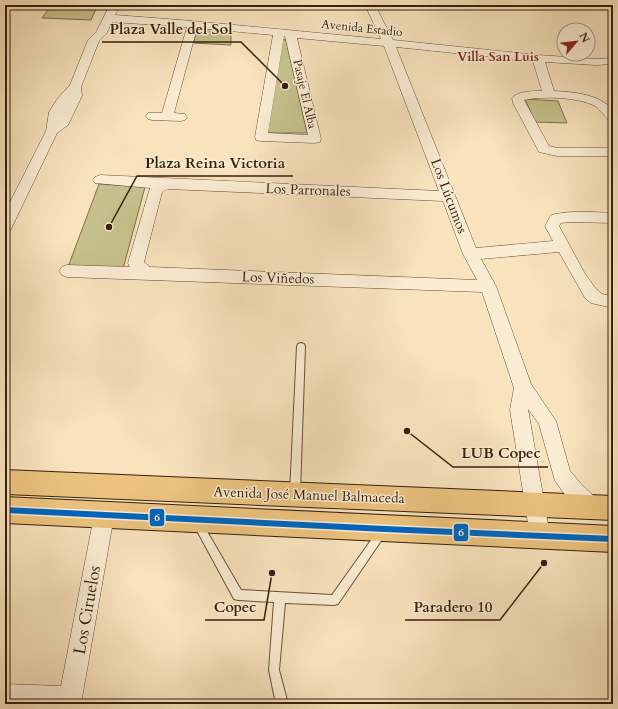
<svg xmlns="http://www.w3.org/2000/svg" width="618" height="709" font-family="Cardo,serif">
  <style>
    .green { fill: #c5c18c; stroke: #7e704c }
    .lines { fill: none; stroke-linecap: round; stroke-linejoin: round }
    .lane-casing { stroke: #685038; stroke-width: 2 }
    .street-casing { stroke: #685038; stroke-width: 1 }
    .primary-casing { stroke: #381f0c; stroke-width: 2 }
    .lane { fill: #faedd4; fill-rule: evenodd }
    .street { fill: #faedd4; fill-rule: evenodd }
    .primary { fill: #ecc27e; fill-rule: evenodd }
    .bus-1-casing { stroke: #faedd4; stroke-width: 3 }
    .bus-1 { fill: #0065bd; fill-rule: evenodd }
    .labels { text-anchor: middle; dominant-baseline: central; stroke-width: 3; stroke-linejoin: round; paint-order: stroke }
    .far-street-label { font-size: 12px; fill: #381f0c; stroke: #faedd4 }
    .far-neighbourhood-label { font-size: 13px; font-weight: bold; fill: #7a1f14; stroke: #faedd4 }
    .street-label { font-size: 14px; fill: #381f0c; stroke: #faedd4 }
    .near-street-label { font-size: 17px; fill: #381f0c; stroke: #faedd4 }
    .leader { fill: none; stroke: #381f0c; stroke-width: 1.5 }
    .callout-dot { fill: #381f0c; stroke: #faedd4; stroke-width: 1.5 }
    .callout-label { font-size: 15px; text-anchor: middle; font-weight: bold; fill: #381f0c; stroke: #faedd4; stroke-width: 3; stroke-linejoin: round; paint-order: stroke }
    .line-badge { stroke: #faedd4; stroke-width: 1.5 }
    .badge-label { font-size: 11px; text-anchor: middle; font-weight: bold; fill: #fff }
  </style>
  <rect width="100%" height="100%" fill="#f8e3bd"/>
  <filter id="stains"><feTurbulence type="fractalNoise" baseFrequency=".005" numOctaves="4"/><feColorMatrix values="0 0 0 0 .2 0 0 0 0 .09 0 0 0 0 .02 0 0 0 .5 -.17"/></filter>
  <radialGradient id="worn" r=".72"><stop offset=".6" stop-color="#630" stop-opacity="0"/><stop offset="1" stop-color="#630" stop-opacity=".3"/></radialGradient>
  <g class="green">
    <polygon points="57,5 98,5 91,20 42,18 50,7 56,7"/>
    <polygon points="196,27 231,31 231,45 194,43"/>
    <polygon points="281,39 286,40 307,133 267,133"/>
    <polygon points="525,99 558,101 567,123 535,122"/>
    <polygon points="99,184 145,187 123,269 68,267"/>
  </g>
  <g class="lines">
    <defs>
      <g id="lane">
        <polygon points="301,343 304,344 305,346 300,493 298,496 295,497 292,496 290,493 297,346 298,344"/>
        <polygon points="198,519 201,521 241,590 332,595 379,529 382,527 385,529 387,532 385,535 338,604 334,605 285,603 279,670 288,704 276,704 269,670 274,602 238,600 234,599 195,527 193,524 195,521"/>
      </g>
      <g id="street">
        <path d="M110 5H120L115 15 193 21 381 39 365 5H375L393 40 538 55 596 59 613 58V64L596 65 545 62 554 91C574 92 599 94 613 110V122C605 120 602 110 595 106 579 97 542 96 524 100L549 146 557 148H613V156H557L539 152 513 103 512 98C518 91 533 91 542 91L533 61 396 47 476 248 553 241 545 226 551 215C571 210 593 212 613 213V223L570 222 561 223 559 226 584 272 596 289 602 294 613 296V308L591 303 585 298 559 252 481 259 496 286 531 384 556 421 570 471 583 486 597 499 600 506 597 513 590 516 583 513 569 500 555 481 539 424 528 409 550 536 547 543 540 546 533 543 530 536 510 410 514 388 482 292 67 277 62 275 59 271 62 267 67 265 130 267 128 263 150 188 95 183 93 180 95 177 100 175 439 191 384 46 297 38 321 139 320 142 315 143 261 141 256 140 255 137 273 35 197 28 174 113 185 114 187 117 185 120 181 121 152 120 148 119 146 116 148 113H162L187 27 112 22 106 34 99 41 81 87 82 96 68 125 57 133 12 227 10 231 5 232V212L46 131 49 112 58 98 70 85 88 40 96 32ZM284 36H285L308 135 268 133ZM168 189 443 201 463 254 477 280 150 267 144 262 162 192Z"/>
        <polygon points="607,5 613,5 613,9 609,8"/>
        <polygon points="104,506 111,509 114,516 81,704 5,704 5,684 61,686 94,516 97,509"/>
      </g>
      <g id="primary">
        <polygon points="5,470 613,496 613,520 5,494"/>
        <polygon points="5,497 613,526 613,552 5,523"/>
      </g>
    </defs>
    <use href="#lane" class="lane-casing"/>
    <use href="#street" class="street-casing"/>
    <use href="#primary" class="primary-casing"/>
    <use href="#lane" class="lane"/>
    <use href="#street" class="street"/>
    <use href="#primary" class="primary"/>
    <defs>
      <polygon id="bus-1" points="5,507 385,526 613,536 613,542 385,532 5,513"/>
    </defs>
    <use href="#bus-1" class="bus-1-casing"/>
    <use href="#bus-1" class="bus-1"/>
  </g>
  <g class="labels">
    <g class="far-street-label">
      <text transform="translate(362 28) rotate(6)">Avenida Estadio</text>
      <text transform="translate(305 94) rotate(77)">Pasaje El Alba</text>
    </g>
    <g class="far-neighbourhood-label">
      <text x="498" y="57">Villa San Luis</text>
    </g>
    <g class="street-label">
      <text transform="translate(308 190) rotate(2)">Los Parronales</text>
      <text transform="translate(449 196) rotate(69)">Los Lúcumos</text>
      <text transform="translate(278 278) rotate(2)">Los Viñedos</text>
      <text transform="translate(309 495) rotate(2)">Avenida José Manuel Balmaceda</text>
    </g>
    <g class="near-street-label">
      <text transform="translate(87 610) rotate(-80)">Los Ciruelos</text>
    </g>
  </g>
  <path class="leader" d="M285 86L241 42H102M109 227L137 176H293M407 431L453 467H548M272 573L264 620H205M544 563L500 620H405"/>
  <g class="callout-dot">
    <circle cx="285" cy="86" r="4"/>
    <circle cx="109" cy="227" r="4"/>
    <circle cx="407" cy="431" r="4"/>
    <circle cx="272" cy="573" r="4"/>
    <circle cx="544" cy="563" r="4"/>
  </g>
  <g class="callout-label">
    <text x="171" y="34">Plaza Valle del Sol</text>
    <text x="215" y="168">Plaza Reina Victoria</text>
    <text x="501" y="458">LUB Copec</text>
    <text x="235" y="612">Copec</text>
    <text x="453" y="612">Paradero 10</text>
  </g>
  <g class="line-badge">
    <rect x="149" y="508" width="16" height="19" rx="4" fill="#0065bd"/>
    <rect x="453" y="523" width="16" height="19" rx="4" fill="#0065bd"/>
  </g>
  <g class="badge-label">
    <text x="157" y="521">6</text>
    <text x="461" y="536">6</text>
  </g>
  <rect width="618" height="709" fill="none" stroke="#f8e3bd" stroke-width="20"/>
  <rect x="6" y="6" width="606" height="697" fill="none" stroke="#381f0c" stroke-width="2"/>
  <rect x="10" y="10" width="598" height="689" fill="none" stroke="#381f0c"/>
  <g transform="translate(576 42) rotate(62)"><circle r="19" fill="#faedd4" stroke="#ac9b84"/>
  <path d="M0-3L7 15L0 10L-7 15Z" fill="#8f2418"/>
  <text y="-6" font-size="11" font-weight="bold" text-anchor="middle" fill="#381f0c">N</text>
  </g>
  <rect width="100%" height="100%" filter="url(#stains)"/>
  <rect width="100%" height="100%" fill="url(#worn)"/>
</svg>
